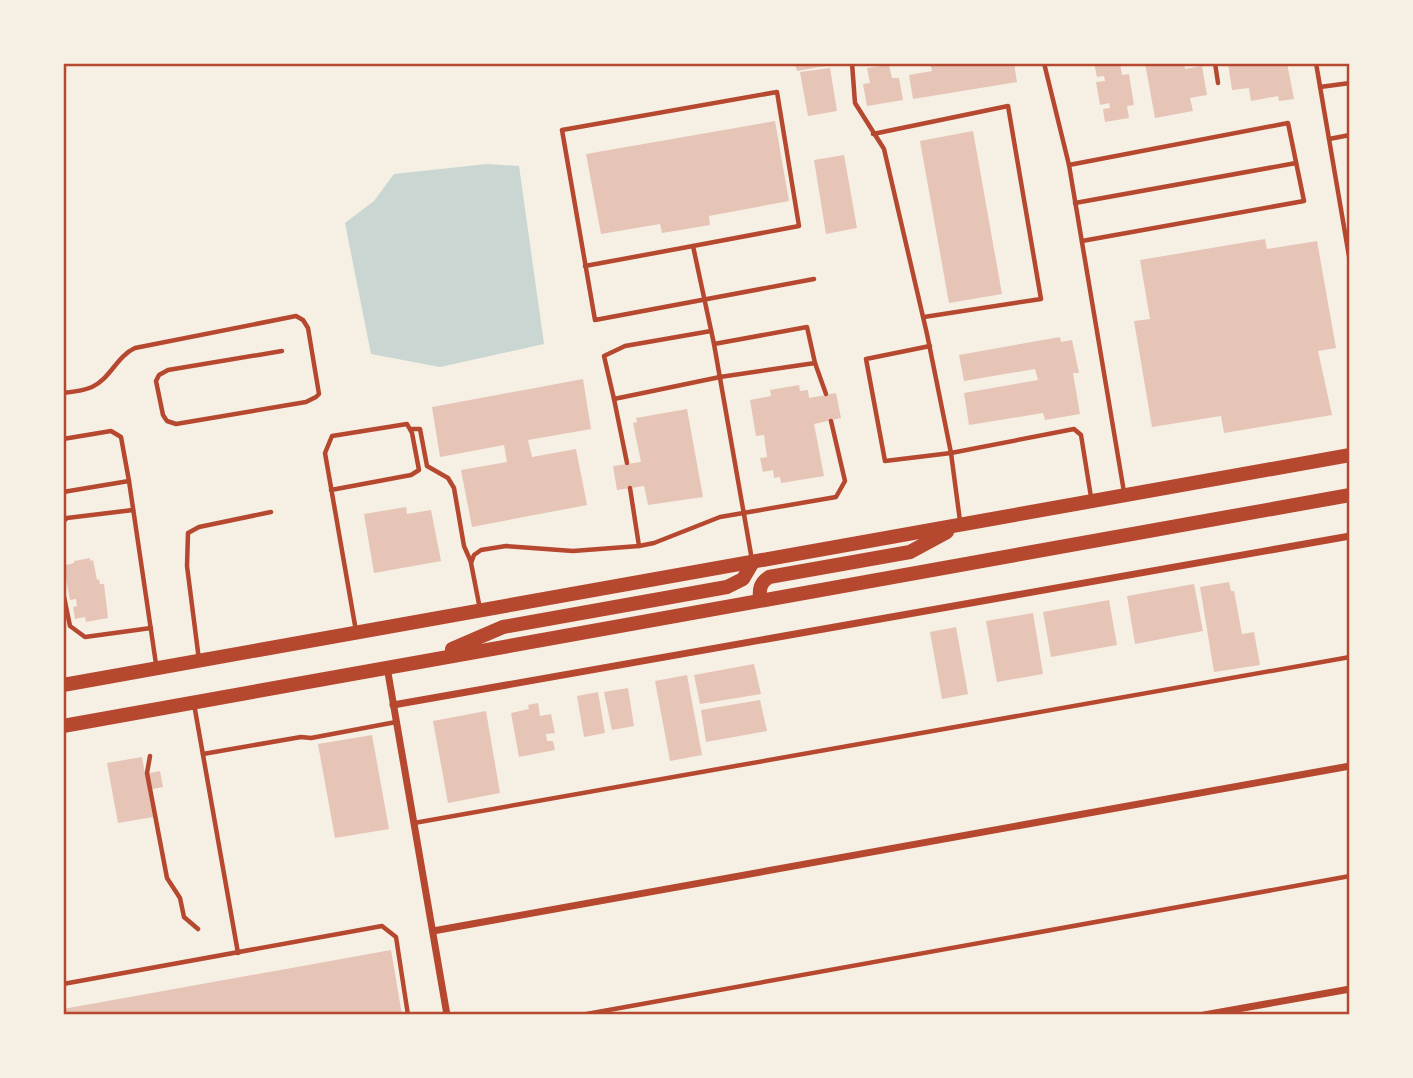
<svg xmlns="http://www.w3.org/2000/svg" width="1413" height="1078" font-family="Quicksand,sans-serif">
  <style>
    .water { fill: #c9d6d2 }
    .building { fill: #e6c5b7 }
    .lines { fill: none; stroke-linecap: round; stroke-linejoin: round }
    .service { stroke: #b5482f; stroke-width: 4.5 }
    .minor { stroke: #b5482f; stroke-width: 7 }
    .primary { stroke: #b5482f; stroke-width: 14 }
    .neatline { fill: none; stroke: #b5482f; stroke-width: 2.5 }
  </style>
  <rect width="100%" height="100%" fill="#f6efe4"/>
  <polygon class="water" points="487,164 519,166 544,344 440,367 371,354 345,223 374,201 394,174"/>
  <g class="building">
    <polygon points="795,63 836,63 836,64 797,71"/>
    <polygon points="930,63 1014,63 1017,82 913,99 909,75 932,71"/>
    <polygon points="1094,63 1120,63 1122,75 1129,74 1134,105 1127,106 1129,118 1105,122 1103,109 1110,108 1109,103 1100,105 1096,82 1105,81 1104,76 1097,77"/>
    <polygon points="1145,63 1184,63 1185,69 1202,66 1207,95 1190,98 1193,111 1155,118"/>
    <polygon points="1228,63 1287,63 1294,99 1279,101 1278,96 1251,101 1249,88 1232,90"/>
    <polygon points="889,65 892,78 899,78 903,100 867,106 863,84 870,83 867,68"/>
    <polygon points="830,68 837,111 808,116 800,72"/>
    <polygon points="775,121 789,201 709,216 710,225 662,233 660,224 601,234 586,154"/>
    <polygon points="973,131 1002,294 949,303 920,141"/>
    <polygon points="844,155 857,228 826,234 814,160"/>
    <polygon points="1265,239 1267,249 1317,241 1336,348 1318,351 1332,415 1224,433 1221,416 1152,427 1134,321 1150,319 1140,260"/>
    <polygon points="1060,337 1061,342 1072,340 1079,373 1073,373 1080,414 1045,420 1043,413 969,425 964,393 1038,380 1035,369 964,381 959,355"/>
    <polygon points="583,379 591,429 528,440 532,457 576,449 587,505 472,527 461,470 507,462 504,445 440,457 432,407"/>
    <polygon points="799,385 800,391 808,390 809,398 836,393 841,418 814,424 824,476 781,483 780,477 774,478 773,470 763,472 760,458 767,457 764,435 756,436 750,400 771,396 770,390"/>
    <polygon points="687,409 703,497 648,505 644,486 617,490 613,466 641,462 633,423 637,422 636,418"/>
    <polygon points="406,507 407,514 431,510 441,561 374,573 364,514"/>
    <polygon points="90,558 90,561 93,560 97,580 99,579 100,584 104,584 108,618 86,622 85,617 75,619 73,607 77,606 76,599 70,600 64,569 66,568 66,565 74,563 74,561"/>
    <polygon points="1229,582 1231,591 1234,591 1242,634 1254,632 1260,665 1214,672 1200,587"/>
    <polygon points="1194,584 1203,631 1135,644 1127,596"/>
    <polygon points="1109,600 1117,645 1051,657 1043,612"/>
    <polygon points="1033,613 1043,674 997,682 986,621"/>
    <polygon points="956,627 968,694 942,699 930,632"/>
    <polygon points="754,664 761,694 700,704 694,675"/>
    <polygon points="687,675 702,755 670,761 655,681"/>
    <polygon points="628,688 634,726 612,730 604,692"/>
    <polygon points="598,692 605,733 584,737 577,696"/>
    <polygon points="760,700 767,731 706,742 701,710"/>
    <polygon points="538,703 540,716 551,714 555,733 546,734 547,741 553,741 555,750 519,757 511,713 529,709 528,705"/>
    <polygon points="486,711 500,793 448,803 433,721"/>
    <polygon points="372,735 389,829 335,838 318,744"/>
    <polygon points="142,757 145,774 160,771 163,787 148,790 153,817 118,823 107,763"/>
    <polygon points="391,950 402,1015 63,1015 63,1009"/>
  </g>
  <g class="lines">
    <g class="service">
      <polyline points="852,63 855,103 884,149 927,334 951,453 960,521"/>
      <polyline points="1044,63 1069,165 1124,492"/>
      <polyline points="1215,63 1218,83"/>
      <polyline points="1316,63 1350,262"/>
      <polyline points="1320,87 1350,83"/>
      <polyline points="873,134 1008,106 1041,299 924,317"/>
      <polyline points="1329,139 1350,135"/>
      <polyline points="1069,165 1288,123 1304,201 1082,241"/>
      <polyline points="1075,203 1296,163"/>
      <polyline points="585,266 693,246"/>
      <polyline points="711,331 625,346 604,356 614,399 720,377 815,363 807,327 714,344"/>
      <polyline points="930,346 866,359 885,461 951,453 1074,429 1081,435 1091,497"/>
      <polyline points="815,363 826,394"/>
      <path d="M63 393C72 392 83 391 92 387 110 379 117 356 135 348L296 316 303 320 308 328 319 394 316 397 306 402 176 424 167 421 163 415 156 381 159 375 168 370 282 351"/>
      <polyline points="614,399 627,463"/>
      <polyline points="411,429 420,429 427,466 448,478 454,488 464,546 471,562"/>
      <polyline points="63,439 111,431 121,437 129,481 63,492"/>
      <polyline points="129,481 156,664"/>
      <polyline points="630,488 639,546"/>
      <polyline points="331,490 411,475 419,470 412,433 407,424 332,436 325,453 356,631"/>
      <polyline points="63,522 67,518 133,510"/>
      <path d="M752 560 714 344C707 311 700 279 693 246L799 226 777 92 562 130 595 320 814 279"/>
      <polyline points="63,592 70,626 85,637 151,628"/>
      <polyline points="480,609 471,563 474,555 481,550 506,546 573,551 639,546 654,543 720,517 836,497 845,481 831,421"/>
      <polyline points="199,660 187,566 188,533 199,527 271,512"/>
      <polyline points="194,704 238,953"/>
      <polyline points="203,754 301,737 311,738 396,722"/>
      <polyline points="150,756 147,773 167,878 180,898 184,917 198,929"/>
      <polyline points="414,823 1350,657"/>
      <polyline points="63,984 382,926 396,937 408,1015"/>
      <polyline points="581,1015 1350,876"/>
    </g>
    <g class="minor">
      <polyline points="387,667 447,1015"/>
      <polyline points="393,705 1350,536"/>
      <polyline points="433,931 1350,766"/>
      <polyline points="1204,1015 1350,989"/>
    </g>
    <g class="primary">
      <path d="M760 600C759 589 760 583 769 577L910 552 947 532"/>
      <polyline points="452,649 503,627 727,587 743,579 753,562"/>
      <polyline points="63,685 1350,455"/>
      <polyline points="63,726 1350,495"/>
    </g>
  </g>
  <rect width="1413" height="1078" fill="none" stroke="#f6efe4" stroke-width="130"/>
  <rect x="65" y="65" width="1283" height="948" class="neatline"/>
</svg>
